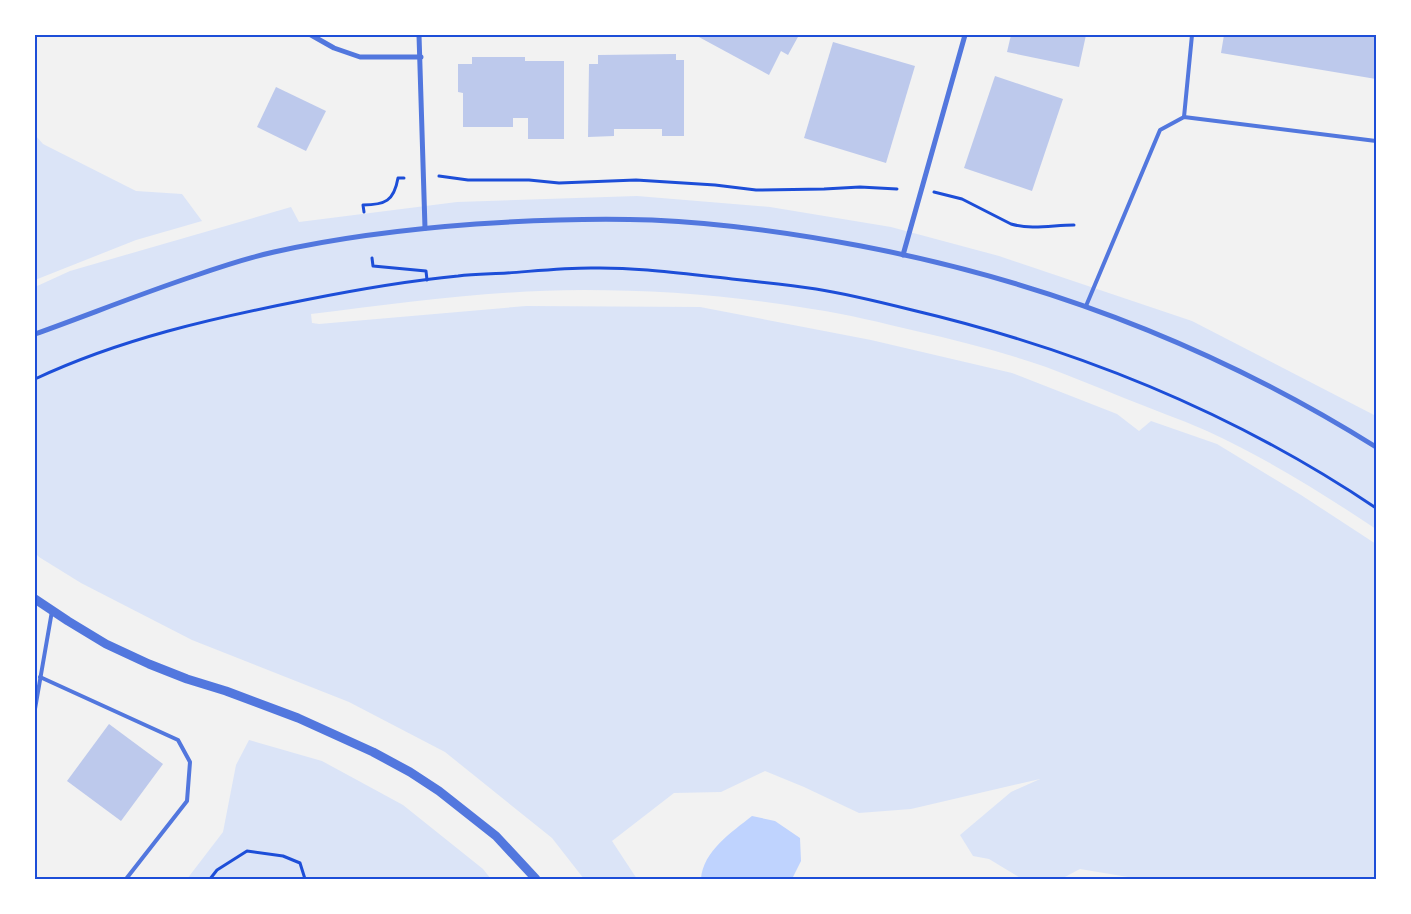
<svg xmlns="http://www.w3.org/2000/svg" width="1411" height="914" font-family="'DejaVu Sans',sans-serif">
  <style>
    .green { fill: #dbe4f7 }
    .water { fill: #bfd3fe }
    .building { fill: #bdc9ec }
    .lines { fill: none; stroke-linecap: round; stroke-linejoin: round }
    .path { stroke: #1d4ed8; stroke-width: 3 }
    .service { stroke: #5277de; stroke-width: 4 }
    .minor { stroke: #5277de; stroke-width: 5 }
    .tertiary { stroke: #5277de; stroke-width: 9 }
    .neatline { fill: none; stroke: #1d4ed8; stroke-width: 2 }
  </style>
  <rect width="100%" height="100%" fill="#f2f2f2"/>
  <g class="green">
    <polygon points="35,135 43,144 136,191 182,194 202,221 136,240 35,280"/>
    <path d="M637 196 770 207 891 227 999 256 1192 321 1376 416V529C1322 493 1266 458 1207 431 1180 419 1151 409 1124 398 1098 387 1072 377 1046 367 1003 352 960 341 916 331 882 323 847 314 812 309 737 296 660 290 584 290 493 290 402 303 311 314L312 323 319 324 526 306 700 307 871 340 1012 373 1117 414 1139 431 1151 421 1217 444 1301 495 1376 544V879H1140L1080 869 1061 879H1022L989 859 973 856 960 835 1011 792 1040 779 911 809 859 813 804 787 765 771 721 792 674 793 612 841 637 879H584L552 838 445 752 349 702 192 640 81 583 39 557 35 553V287L70 271 291 207 299 222 457 202Z"/>
    <polygon points="249,740 322,761 403,805 483,869 491,879 187,879 223,832 236,765"/>
  </g>
  <path class="water" d="M752 816 775 821 800 838 801 861 792 879H701C703 851 732 832 752 816Z"/>
  <g class="building">
    <polygon points="698,35 799,35 788,55 781,51 769,75 697,36"/>
    <polygon points="1011,35 1086,35 1079,67 1007,52"/>
    <polygon points="1224,35 1376,35 1376,79 1221,53"/>
    <polygon points="833,42 915,66 886,163 804,138"/>
    <polygon points="676,54 676,60 684,60 684,136 662,136 662,129 614,129 614,136 588,137 589,64 598,64 598,55"/>
    <polygon points="472,57 525,57 525,61 564,61 564,139 528,139 528,118 513,118 513,127 463,127 463,93 458,92 458,64 472,64"/>
    <polygon points="995,76 1063,99 1032,191 964,168"/>
    <polygon points="276,87 326,111 306,151 257,127"/>
    <polygon points="109,724 163,764 121,821 67,781"/>
  </g>
  <g class="lines">
    <g class="path">
      <polyline points="439,176 468,180 529,180 559,183 636,180 715,185 756,190 824,189 860,187 897,189"/>
      <path d="M934 192 962 199 1011 224C1032 230 1053 225 1074 225"/>
      <path d="M364 212 363 205C385 205 394 201 398 178H404"/>
      <polyline points="372,258 373,266 426,271 427,280"/>
      <path d="M35 379C120 339 213 318 305 300 355 290 406 281 458 276 474 274 491 274 507 273 535 271 563 268 591 268 638 267 685 274 732 279 760 282 788 285 816 289 848 294 880 302 912 310 1077 349 1235 413 1376 508"/>
      <polyline points="210,879 217,870 247,851 283,856 300,863 305,879"/>
    </g>
    <g class="service">
      <polyline points="1184,117 1192,35"/>
      <polyline points="1086,306 1160,130 1184,117 1376,141"/>
      <polyline points="40,677 178,740 190,762 187,801 126,879"/>
      <polyline points="35,709 52,611"/>
    </g>
    <g class="minor">
      <polyline points="311,35 334,48 360,57 421,57"/>
      <polyline points="419,35 425,228"/>
      <polyline points="903,255 965,35"/>
      <path d="M35 334C88 315 140 294 194 276 220 267 247 258 274 252 341 237 408 229 476 224 535 220 593 218 652 220 722 223 792 233 861 246 1045 281 1218 348 1376 447"/>
    </g>
    <polyline class="tertiary" points="35,599 68,621 106,644 149,664 187,679 226,691 298,718 373,752 410,772 439,791 496,836 536,879"/>
  </g>
  <rect width="1411" height="914" fill="none" stroke="#ffffff" stroke-width="72"/>
  <rect x="36" y="36" width="1339" height="842" class="neatline"/>
</svg>
